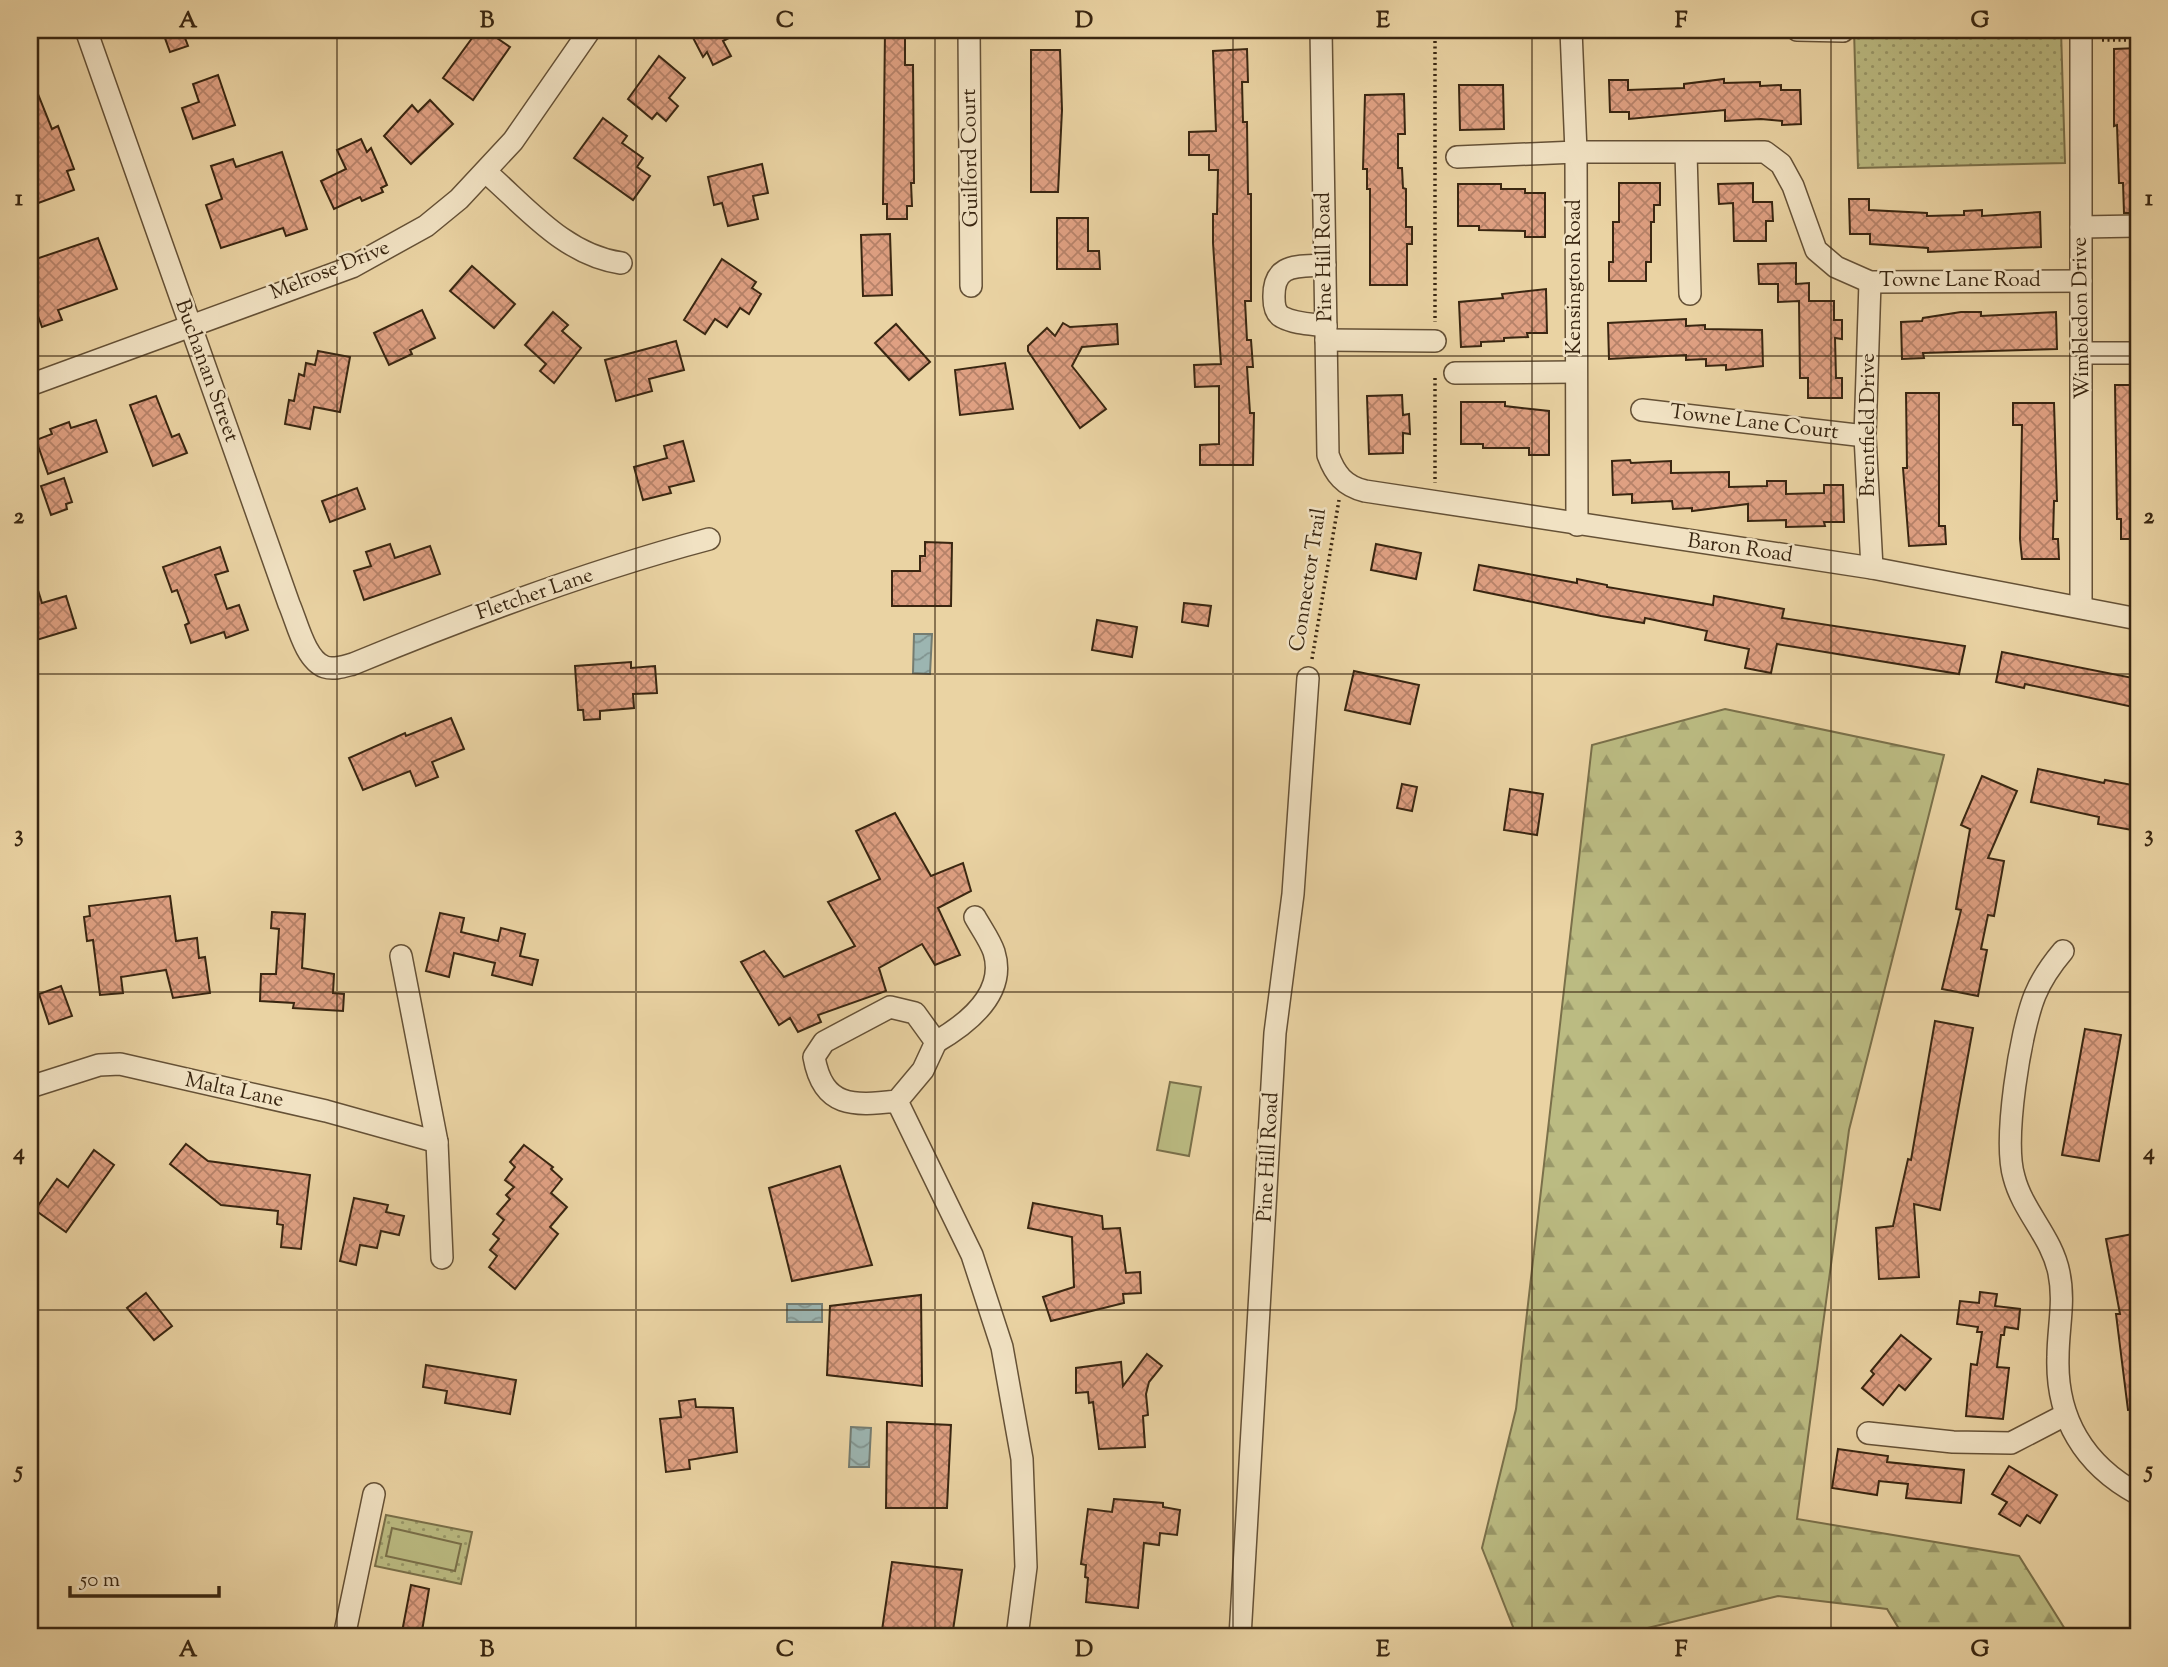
<svg xmlns="http://www.w3.org/2000/svg" width="2168" height="1667" font-family="'Sorts Mill Goudy',serif">
  <style>
    .green { fill: url(#green-dots); stroke: #7a704a; stroke-width: 2 }
    .forest { fill: url(#forest-firs); stroke: #7a704a; stroke-width: 2 }
    .pitch { fill: #bbbb82; stroke: #7a704a; stroke-width: 2 }
    .water { fill: url(#water-waves); stroke: #747c71; stroke-width: 2 }
    .building { fill: url(#building-cross-hatch); stroke: #392611; stroke-width: 2 }
    .lines { fill: none; stroke-linecap: round; stroke-linejoin: round }
    .minor-casing { stroke: #655136; stroke-width: 24 }
    .path { stroke: #392611; stroke-width: 3.5; stroke-dasharray: 2 3.5; stroke-linecap: butt }
    .minor { stroke: #f1e2c3; stroke-width: 21 }
    .grid { fill: none; stroke: #392611; stroke-width: 2; stroke-opacity: 0.55 }
    .labels { text-anchor: middle; dominant-baseline: central; stroke-width: 5; stroke-linejoin: round; paint-order: stroke }
    .street-label { font-size: 21px; fill: #392611; stroke: #f1e2c3 }
    .neatline { fill: none; stroke: #392611; stroke-width: 2.5 }
    .grid-label { font-size: 23px; text-anchor: middle; font-weight: bold; fill: #392611 }
  </style>
  <defs>
    <pattern id="green-dots" width="8" height="8" patternUnits="userSpaceOnUse" patternTransform="scale(1.75)"><rect width="8" height="8" fill="#bbbb82"/><path d="M2 2h.1M6 6h.1" fill="none" stroke="#999869" stroke-width="1.8" stroke-linecap="round"/></pattern>
    <pattern id="forest-firs" width="22" height="20" patternUnits="userSpaceOnUse" patternTransform="scale(1.75)"><rect width="22" height="20" fill="#bbbb82"/><path d="M5 1l3.5 6h-7zM16 11l3.5 6h-7z" fill="#999869"/></pattern>
    <pattern id="water-waves" width="16" height="10" patternUnits="userSpaceOnUse" patternTransform="scale(1.75)"><rect width="16" height="10" fill="#9cb5b1"/><path d="M0 5q4-4 8 0t8 0" fill="none" stroke="#80938f"/></pattern>
    <pattern id="building-cross-hatch" width="8" height="8" patternUnits="userSpaceOnUse" patternTransform="scale(1.75)"><rect width="8" height="8" fill="#dfa082"/><path d="M0 0l8 8M0 8l8-8" fill="none" stroke="#b68269"/></pattern>
  </defs>
  <rect width="100%" height="100%" fill="#ead3a3"/>
  <filter id="stains"><feTurbulence type="fractalNoise" baseFrequency=".00286" numOctaves="4"/><feColorMatrix values="0 0 0 0 .2 0 0 0 0 .09 0 0 0 0 .02 0 0 0 .5 -.17"/></filter>
  <radialGradient id="worn" r=".72"><stop offset=".6" stop-color="#630" stop-opacity="0"/><stop offset="1" stop-color="#630" stop-opacity=".3"/></radialGradient>
  <g class="green">
    <polygon points="1854,30 2061,30 2065,163 1858,168"/>
    <polygon points="386,1515 472,1532 461,1584 375,1566"/>
  </g>
  <polygon class="forest" points="1725,709 1944,755 1849,1130 1797,1519 2019,1556 2070,1637 1904,1637 1887,1609 1778,1596 1611,1637 1517,1637 1482,1548 1516,1409 1592,745"/>
  <g class="pitch">
    <polygon points="1170,1082 1201,1087 1189,1156 1157,1150"/>
    <polygon points="392,1528 461,1544 455,1571 386,1556"/>
  </g>
  <g class="water">
    <polygon points="914,634 932,634 930,674 913,673"/>
    <polygon points="822,1304 822,1322 787,1322 787,1304"/>
    <polygon points="851,1427 871,1428 869,1467 849,1467"/>
  </g>
  <g class="building">
    <polygon points="162,30 182,30 188,46 170,52"/>
    <polygon points="478,30 485,30 510,47 473,100 443,78"/>
    <polygon points="689,30 744,30 723,41 731,56 713,65 707,52 703,57"/>
    <polygon points="885,30 905,30 905,65 913,65 914,183 911,183 912,206 907,206 907,219 887,219 887,204 883,204"/>
    <polygon points="2138,48 2138,213 2124,213 2123,183 2119,183 2117,125 2114,126 2114,49"/>
    <polygon points="1247,49 1248,82 1242,82 1243,122 1247,122 1248,194 1251,194 1251,301 1245,301 1247,340 1251,340 1253,367 1247,367 1250,413 1254,413 1253,465 1200,465 1200,445 1219,444 1219,386 1195,387 1194,365 1221,364 1213,243 1213,214 1217,214 1218,170 1209,170 1209,155 1189,155 1189,132 1216,131 1213,51"/>
    <polygon points="1031,50 1060,50 1062,110 1058,192 1031,192"/>
    <polygon points="659,56 685,78 669,98 678,106 666,121 657,113 652,119 628,99"/>
    <polygon points="30,74 52,129 58,126 74,169 67,171 74,190 30,206"/>
    <polygon points="218,75 235,125 193,139 182,108 199,102 193,84"/>
    <polygon points="1724,79 1724,83 1760,82 1760,86 1781,85 1781,90 1800,90 1801,124 1782,125 1782,121 1761,119 1725,121 1725,110 1629,119 1629,112 1610,112 1609,80 1628,80 1628,90 1684,88 1684,84"/>
    <polygon points="1459,85 1503,85 1504,129 1460,130"/>
    <polygon points="1404,94 1405,134 1398,134 1398,168 1402,168 1403,188 1406,189 1406,227 1412,227 1412,244 1407,244 1407,285 1370,285 1370,189 1367,189 1367,169 1363,169 1365,95"/>
    <polygon points="430,100 453,124 411,164 384,136 412,105 418,112"/>
    <polygon points="603,118 627,136 622,143 643,158 637,167 650,176 633,200 574,158"/>
    <polygon points="361,139 367,152 371,148 387,185 381,188 383,192 362,201 360,197 334,209 321,181 346,169 337,150"/>
    <polygon points="282,152 307,229 286,236 283,228 221,248 206,205 222,199 211,166 233,159 236,167"/>
    <polygon points="762,164 768,193 753,196 758,219 728,226 722,203 714,205 708,177"/>
    <polygon points="1619,183 1660,183 1660,205 1654,205 1654,222 1651,222 1651,262 1646,262 1646,281 1609,281 1609,262 1613,262 1613,222 1619,222"/>
    <polygon points="1753,183 1753,202 1772,202 1773,221 1766,221 1766,241 1734,241 1733,203 1719,204 1718,184"/>
    <polygon points="1458,184 1501,184 1501,189 1525,189 1525,193 1545,193 1545,237 1525,237 1525,231 1479,230 1479,226 1458,226"/>
    <polygon points="1849,199 1869,199 1869,210 1927,213 1927,216 1964,215 1964,211 1982,210 1982,216 2040,212 2041,247 1928,252 1928,248 1870,244 1870,234 1850,234"/>
    <polygon points="1057,218 1088,218 1088,251 1099,251 1100,269 1057,269"/>
    <polygon points="890,234 892,295 863,296 861,235"/>
    <polygon points="98,238 117,289 58,310 62,320 42,327 30,294 30,261"/>
    <polygon points="722,259 756,282 752,288 761,294 749,314 740,308 727,327 715,319 705,334 684,320"/>
    <polygon points="1796,263 1796,284 1809,283 1809,301 1834,301 1834,320 1842,320 1842,339 1835,338 1836,378 1842,378 1842,398 1808,398 1808,378 1800,378 1799,301 1778,302 1778,284 1759,284 1758,264"/>
    <polygon points="472,266 515,304 494,328 450,291"/>
    <polygon points="1546,289 1547,333 1527,333 1528,337 1504,338 1504,341 1481,342 1481,346 1461,347 1459,302 1503,298 1502,294"/>
    <polygon points="422,310 435,338 410,350 412,354 389,365 374,333"/>
    <polygon points="553,312 568,325 562,331 581,348 554,383 540,371 546,364 525,345"/>
    <polygon points="1961,312 1981,312 1981,316 2056,312 2057,349 1923,353 1924,358 1902,359 1901,322 1922,321 1923,318"/>
    <polygon points="1686,319 1686,326 1705,325 1705,329 1762,330 1763,366 1726,370 1726,365 1706,366 1706,359 1686,360 1686,355 1609,359 1608,323"/>
    <polygon points="1063,323 1070,327 1117,324 1118,344 1082,347 1072,366 1106,409 1080,428 1028,351 1028,346 1047,328 1055,336"/>
    <polygon points="896,324 930,362 909,380 875,343"/>
    <polygon points="676,341 684,370 649,379 652,391 616,401 605,360"/>
    <polygon points="318,351 350,357 340,412 314,407 310,429 285,424 289,400 294,401 299,374 304,376 306,363 315,365"/>
    <polygon points="1005,363 1013,409 960,415 955,370"/>
    <polygon points="2115,385 2138,385 2138,539 2121,539 2121,519 2117,519"/>
    <polygon points="1906,393 1939,393 1939,526 1945,526 1946,544 1909,546 1903,468 1907,468"/>
    <polygon points="1402,395 1403,415 1409,414 1410,434 1403,433 1403,453 1369,454 1367,396"/>
    <polygon points="156,396 172,437 179,434 187,453 153,466 130,405"/>
    <polygon points="1461,402 1505,402 1505,406 1549,411 1549,455 1529,455 1529,448 1483,448 1483,444 1461,444"/>
    <polygon points="2013,403 2054,403 2057,501 2054,501 2053,539 2058,539 2059,559 2022,559 2020,539 2022,425 2013,425"/>
    <polygon points="96,420 107,452 48,474 36,440 52,434 50,429 69,422 71,428"/>
    <polygon points="683,441 694,481 669,487 671,493 643,500 634,467 667,458 664,446"/>
    <polygon points="1630,460 1631,463 1671,461 1671,473 1729,472 1729,487 1767,486 1767,481 1786,481 1786,494 1824,493 1824,485 1843,485 1844,522 1824,522 1825,526 1786,527 1786,520 1748,521 1748,504 1692,511 1692,508 1673,509 1672,501 1632,503 1632,494 1613,495 1612,461"/>
    <polygon points="64,478 72,502 66,504 67,509 51,515 41,486"/>
    <polygon points="357,488 365,509 330,522 322,501"/>
    <polygon points="925,542 952,543 951,606 892,606 892,571 920,571 920,556 925,556"/>
    <polygon points="390,544 395,558 430,546 440,574 364,600 354,571 371,566 366,552"/>
    <polygon points="1376,544 1421,553 1416,579 1371,570"/>
    <polygon points="220,547 228,571 215,575 227,609 239,605 248,630 226,638 224,632 191,643 185,625 189,623 177,590 172,592 163,567"/>
    <polygon points="1479,565 1577,583 1577,579 1607,585 1607,587 1713,605 1714,596 1784,609 1782,618 1965,646 1959,674 1777,644 1771,673 1745,668 1749,649 1705,640 1707,631 1645,618 1644,623 1601,616 1474,590"/>
    <polygon points="33,574 42,603 66,596 76,628 30,642 30,575"/>
    <polygon points="1184,603 1211,606 1208,626 1182,622"/>
    <polygon points="1097,620 1137,627 1132,657 1092,650"/>
    <polygon points="2002,652 2138,679 2138,708 2025,684 2024,688 1996,682"/>
    <polygon points="631,662 631,668 655,666 657,693 633,694 634,708 600,711 600,719 584,720 583,710 578,710 575,666"/>
    <polygon points="1354,671 1419,685 1410,724 1345,710"/>
    <polygon points="451,718 464,749 432,762 438,777 416,786 410,771 363,790 349,758 405,733 406,736"/>
    <polygon points="2038,769 2104,783 2105,780 2138,786 2138,831 2098,824 2099,817 2031,802"/>
    <polygon points="1982,776 2017,791 1988,858 2004,861 1994,916 1988,915 1981,949 1987,950 1978,996 1942,989 1961,910 1956,909 1970,829 1961,825"/>
    <polygon points="1402,784 1417,787 1412,811 1397,808"/>
    <polygon points="1510,789 1543,794 1537,835 1504,830"/>
    <polygon points="895,813 931,876 963,863 971,891 938,908 960,955 935,965 922,944 879,968 886,991 818,1015 821,1022 798,1032 790,1018 779,1025 741,962 764,951 784,977 855,946 828,902 880,879 856,831"/>
    <polygon points="170,896 176,941 197,938 199,958 205,957 210,993 173,998 166,970 121,977 123,993 100,995 93,940 87,941 84,917 90,916 89,906"/>
    <polygon points="272,912 305,914 302,968 334,974 333,993 344,994 343,1011 293,1008 294,1003 260,1001 261,974 276,974 279,929 271,928"/>
    <polygon points="440,913 464,918 461,932 498,941 501,928 525,934 520,956 538,960 532,985 492,975 495,963 454,953 449,977 426,971"/>
    <polygon points="61,986 72,1016 49,1024 39,994"/>
    <polygon points="1935,1021 1973,1028 1940,1210 1914,1204 1919,1277 1879,1279 1876,1228 1893,1226 1908,1159 1911,1160"/>
    <polygon points="2085,1029 2121,1035 2099,1161 2062,1155"/>
    <polygon points="186,1144 208,1161 310,1175 301,1249 281,1247 283,1225 277,1224 278,1211 221,1205 170,1164"/>
    <polygon points="524,1145 553,1167 551,1169 562,1179 551,1193 567,1207 550,1227 558,1234 515,1289 489,1267 497,1256 490,1250 499,1239 493,1234 504,1220 497,1214 510,1199 506,1195 514,1187 505,1180 515,1167 510,1162"/>
    <polygon points="94,1150 114,1165 66,1232 35,1210 57,1179 68,1187"/>
    <polygon points="840,1166 872,1265 792,1281 769,1188"/>
    <polygon points="354,1198 388,1205 386,1212 404,1216 399,1235 381,1231 377,1248 360,1245 356,1265 340,1261"/>
    <polygon points="1033,1203 1102,1216 1103,1229 1120,1228 1126,1273 1140,1272 1141,1293 1123,1294 1124,1303 1051,1321 1043,1297 1074,1287 1072,1237 1028,1228"/>
    <polygon points="2138,1233 2138,1409 2128,1410 2116,1314 2120,1314 2106,1239"/>
    <polygon points="1980,1292 1997,1294 1995,1306 2020,1309 2018,1329 2005,1327 2004,1335 2001,1335 1997,1367 2009,1368 2003,1419 1966,1416 1971,1364 1977,1365 1982,1332 1977,1332 1978,1327 1957,1324 1960,1301 1979,1303"/>
    <polygon points="146,1293 172,1326 154,1340 127,1308"/>
    <polygon points="921,1295 922,1386 827,1375 830,1306"/>
    <polygon points="1901,1335 1931,1359 1905,1390 1899,1385 1883,1405 1862,1388 1874,1374 1871,1371"/>
    <polygon points="1147,1354 1162,1366 1149,1382 1146,1394 1148,1415 1143,1416 1145,1447 1099,1449 1093,1402 1089,1403 1088,1392 1076,1393 1076,1368 1121,1362 1123,1386"/>
    <polygon points="426,1365 516,1380 510,1414 445,1403 447,1391 423,1387"/>
    <polygon points="695,1399 696,1407 733,1408 737,1452 689,1460 690,1469 666,1472 660,1419 681,1417 679,1401"/>
    <polygon points="887,1422 951,1425 947,1508 886,1508"/>
    <polygon points="1838,1449 1888,1456 1887,1462 1964,1470 1961,1503 1906,1498 1908,1484 1879,1481 1877,1495 1832,1488"/>
    <polygon points="2009,1466 2057,1495 2040,1523 2027,1515 2020,1526 1999,1514 2007,1502 1992,1494"/>
    <polygon points="1114,1499 1163,1503 1163,1507 1180,1510 1177,1535 1160,1533 1159,1545 1144,1543 1138,1608 1086,1602 1088,1578 1085,1577 1086,1565 1081,1564 1088,1509 1112,1512"/>
    <polygon points="892,1562 962,1570 952,1637 881,1637"/>
    <polygon points="411,1585 429,1589 421,1637 401,1637"/>
  </g>
  <g class="lines">
    <defs>
      <g id="minor">
        <path d="M86 30 289 604C297 622 305 660 325 667 334 670 345 666 353 664 469 616 588 571 709 539"/>
        <polyline points="969,30 971,286"/>
        <path d="M1321 30 1328 455C1335 474 1344 486 1365 491L1872 568 2138 619"/>
        <polyline points="1571,30 1576,152 1577,525"/>
        <polyline points="1797,30 1843,31"/>
        <polyline points="2081,30 2081,607"/>
        <polyline points="1686,153 1690,294"/>
        <polyline points="1457,157 1576,152 1765,152 1781,164 1793,186 1816,250 1836,267 1870,282 2081,281"/>
        <path d="M487 173C527 208 565 255 621 263"/>
        <polyline points="2081,227 2138,226"/>
        <path d="M1325 265C1298 267 1273 262 1274 298 1274 305 1275 313 1282 317 1295 324 1312 324 1326 326"/>
        <polyline points="1870,282 1865,436 1872,568"/>
        <polyline points="1326,340 1435,341"/>
        <polyline points="2083,353 2138,353"/>
        <polyline points="1455,373 1575,372"/>
        <polyline points="30,385 352,267 426,226 459,199 513,141 590,30"/>
        <polyline points="1642,410 1865,436"/>
        <path d="M2063 951C2052 964 2042 978 2035 995 2020 1032 2003 1140 2014 1177 2023 1212 2052 1237 2059 1273 2065 1302 2058 1328 2058 1357 2056 1418 2084 1465 2138 1494"/>
        <polyline points="401,956 437,1142 442,1258"/>
        <path d="M936 1042C967 1024 1007 994 994 952 990 940 981 928 975 917"/>
        <polyline points="30,1087 99,1065 120,1064 326,1111 437,1142"/>
        <path d="M897 1101 923 1070 936 1042 915 1013 890 1007 824 1042 814 1057C823 1108 853 1106 897 1101L972 1255 1002 1347 1022 1459 1026 1567 1017 1637"/>
        <polyline points="1868,1433 1953,1442 2011,1443 2065,1415"/>
        <polyline points="344,1637 374,1494"/>
        <polyline points="1240,1637 1275,1033 1293,894 1308,678"/>
      </g>
    </defs>
    <use href="#minor" class="minor-casing"/>
    <g class="path">
      <polyline points="1435,30 1435,322"/>
      <polyline points="2102,40 2138,40"/>
      <polyline points="1435,378 1435,483"/>
      <polyline points="1312,659 1339,500"/>
    </g>
    <use href="#minor" class="minor"/>
  </g>
  <path class="grid" d="M337 30V1637M636 30V1637M935 30V1637M1233 30V1637M1532 30V1637M1831 30V1637M30 356H2138M30 674H2138M30 992H2138M30 1310H2138"/>
  <g class="labels">
    <g class="street-label">
      <text transform="translate(971 158) rotate(-91)">Guilford Court</text>
      <text transform="translate(1325 257) rotate(-91)">Pine Hill Road</text>
      <text transform="translate(330 271) rotate(-22)">Melrose Drive</text>
      <text transform="translate(1575 277) rotate(-90)">Kensington Road</text>
      <text x="1960" y="281">Towne Lane Road</text>
      <text transform="translate(2082 318) rotate(-91)">Wimbledon Drive</text>
      <text transform="translate(206 371) rotate(70)">Buchanan Street</text>
      <text transform="translate(1754 423) rotate(7)">Towne Lane Court</text>
      <text transform="translate(1869 425) rotate(-90)">Brentfield Drive</text>
      <text transform="translate(1740 549) rotate(8)">Baron Road</text>
      <text transform="translate(1309 580) rotate(-81)">Connector Trail</text>
      <text transform="translate(535 595) rotate(-19)">Fletcher Lane</text>
      <text transform="translate(234 1091) rotate(12)">Malta Lane</text>
      <text transform="translate(1269 1157) rotate(-87)">Pine Hill Road</text>
    </g>
  </g>
  <rect width="2168" height="1667" fill="none" stroke="#ead3a3" stroke-width="77"/>
  <path d="M70 1586v10h149v-10" fill="none" stroke="#392611" stroke-width="3.5"/>
  <text x="80" y="1586" font-size="21" fill="#392611" stroke="#f1e2c3" stroke-width="5" paint-order="stroke">50 m</text>
  <rect x="38" y="38" width="2092" height="1590" class="neatline"/>
  <g class="grid-label">
    <text x="188" y="27">A</text>
    <text x="487" y="27">B</text>
    <text x="785" y="27">C</text>
    <text x="1084" y="27">D</text>
    <text x="1383" y="27">E</text>
    <text x="1681" y="27">F</text>
    <text x="1980" y="27">G</text>
    <text x="19" y="205">1</text>
    <text x="2149" y="205">1</text>
    <text x="19" y="523">2</text>
    <text x="2149" y="523">2</text>
    <text x="19" y="841">3</text>
    <text x="2149" y="841">3</text>
    <text x="19" y="1159">4</text>
    <text x="2149" y="1159">4</text>
    <text x="19" y="1477">5</text>
    <text x="2149" y="1477">5</text>
    <text x="188" y="1656">A</text>
    <text x="487" y="1656">B</text>
    <text x="785" y="1656">C</text>
    <text x="1084" y="1656">D</text>
    <text x="1383" y="1656">E</text>
    <text x="1681" y="1656">F</text>
    <text x="1980" y="1656">G</text>
  </g>
  <rect width="100%" height="100%" filter="url(#stains)"/>
  <rect width="100%" height="100%" fill="url(#worn)"/>
</svg>
